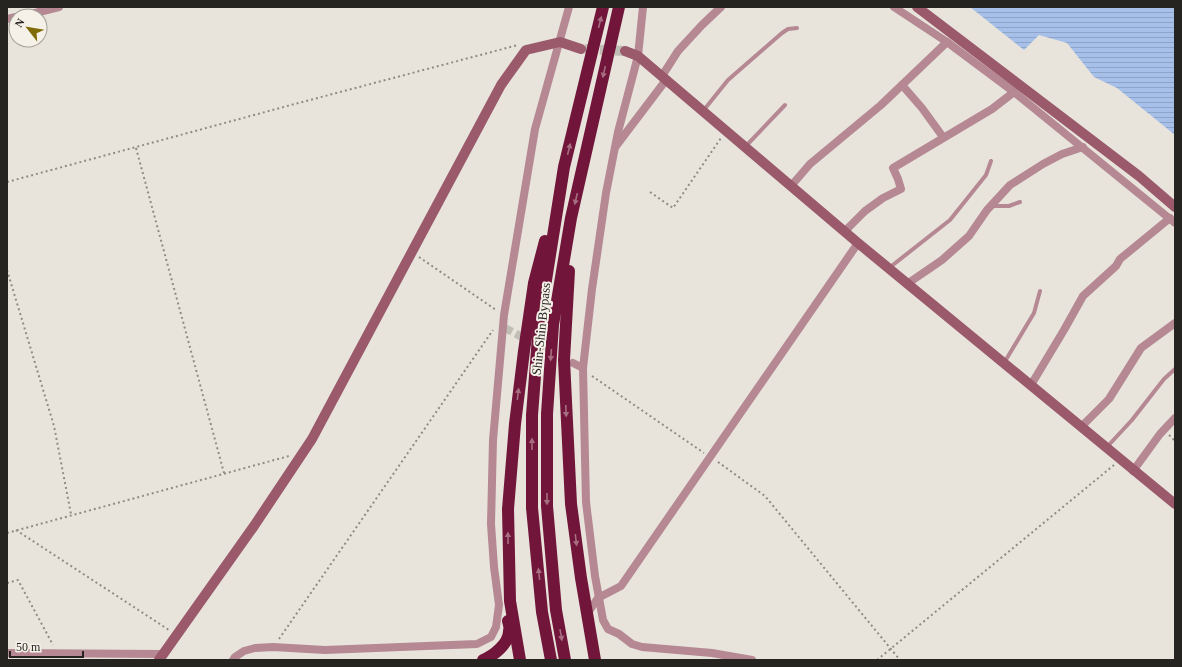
<svg xmlns="http://www.w3.org/2000/svg" width="1182" height="667" font-family="'Times New Roman',serif">
  <style>
    .water { fill: url(#water-rules) }
    .lines { fill: none; stroke-linecap: round; stroke-linejoin: round }
    .street-tunnel { stroke: #c1beb6; stroke-width: 8; stroke-dasharray: 8 4; stroke-linecap: butt }
    .secondary-tunnel { stroke: #c1beb6; stroke-width: 10; stroke-dasharray: 10 5; stroke-linecap: butt }
    .path { stroke: #8e8c85; stroke-width: 2; stroke-dasharray: 2 3; stroke-linecap: butt }
    .lane { stroke: #b58893; stroke-width: 4 }
    .street { stroke: #b58893; stroke-width: 8 }
    .secondary { stroke: #9a5a6c; stroke-width: 10 }
    .highway { stroke: #71163a; stroke-width: 12 }
    .oneway { fill: #a66e80 }
    .labels { text-anchor: middle; dominant-baseline: central; stroke-width: 4; stroke-linejoin: round; paint-order: stroke }
    .street-label { font-size: 13px; fill: #252420; stroke: #f6f1e8 }
  </style>
  <defs>
    <pattern id="water-rules" width="6" height="5" patternUnits="userSpaceOnUse"><rect width="6" height="5" fill="#a6c0ea"/><path d="M0 2.5h6" fill="none" stroke="#8fa5c8"/></pattern>
  </defs>
  <rect width="100%" height="100%" fill="#e8e4db"/>
  <polygon class="water" points="970,7 1175,7 1175,135 1117,88 1094,77 1067,43 1039,35 1024,50"/>
  <g class="lines">
    <polyline class="street-tunnel" points="505,328 554,354"/>
    <polyline class="secondary-tunnel" points="585,49 625,51"/>
    <g class="path">
      <polyline points="136,148 224,473"/>
      <polyline points="7,182 291,105 518,45"/>
      <polyline points="650,192 673,208 721,138"/>
      <polyline points="419,257 496,310"/>
      <polyline points="7,270 54,426 71,514"/>
      <polyline points="592,376 704,453"/>
      <polyline points="1169,435 1175,441"/>
      <polyline points="718,462 765,496 900,660"/>
      <polyline points="16,530 169,630"/>
      <polyline points="7,533 289,456"/>
      <polyline points="7,583 18,580 53,645"/>
      <polyline points="279,639 493,330"/>
      <polyline points="877,660 1114,465"/>
    </g>
    <g class="lane">
      <polyline points="703,111 728,80 782,33 788,29 797,28"/>
      <polyline points="745,147 785,105"/>
      <polyline points="992,206 1009,206 1020,202"/>
      <polyline points="889,268 950,220 986,175 991,161"/>
      <polyline points="1004,363 1034,313 1040,291"/>
      <polyline points="1106,448 1132,420 1164,379 1175,369"/>
    </g>
    <g class="street">
      <polyline points="643,7 638,56 618,132 606,193 592,289 583,368 586,502 595,576 603,620 608,629 619,634 632,644 642,647 712,653 752,660"/>
      <polyline points="894,7 947,42 1014,92 1175,223"/>
      <polyline points="23,16 59,7"/>
      <polyline points="7,19 16,17"/>
      <polyline points="662,76 678,51 702,25 721,7"/>
      <polyline points="902,85 922,108 943,137"/>
      <polyline points="616,146 666,80"/>
      <polyline points="791,186 810,164 881,105 947,42"/>
      <polyline points="845,231 865,211 883,198 901,189 898,179 893,168 992,109 1014,92"/>
      <polyline points="907,284 942,260 969,236 987,210 1010,185 1043,164 1062,154 1083,147"/>
      <polyline points="573,363 583,368"/>
      <polyline points="1031,385 1064,330 1083,296 1116,266 1120,259 1170,218"/>
      <polyline points="1081,427 1109,399 1141,348 1175,323"/>
      <polyline points="1133,471 1160,434 1175,418"/>
      <polyline points="587,614 598,598 621,586 858,243"/>
      <polyline points="7,653 163,654"/>
      <polyline points="233,660 235,657 244,651 255,648 273,647 325,650 477,644 491,637 496,627 499,605 494,567 491,524 493,440 504,315 535,129 569,7"/>
    </g>
    <g class="secondary">
      <polyline points="917,7 1139,176 1175,207"/>
      <polyline points="625,51 638,56 858,243 1175,504"/>
      <polyline points="159,660 254,526 312,439 501,85 526,50 560,42 581,49"/>
    </g>
    <g class="highway">
      <polyline points="569,271 564,360 571,504 581,578 595,660"/>
      <path d="M483 660C493 656 509 644 509 631 510 628 509 624 508 621"/>
      <polyline points="520,660 510,601 508,509 515,424 524,351 534,283 545,241"/>
      <polyline points="551,660 542,612 532,508 532,415 539,324 564,167 603,7"/>
      <polyline points="565,660 556,610 547,506 547,414 553,325 571,218 619,7"/>
    </g>
  </g>
  <defs><path id="oneway-solid" d="M-6-.8H1V-3.2L6.5 0L1 3.2V.8H-6Z"/></defs>
  <g class="oneway">
    <use href="#oneway-solid" transform="translate(600 22) rotate(-76)"/>
    <use href="#oneway-solid" transform="translate(604 72) rotate(103)"/>
    <use href="#oneway-solid" transform="translate(569 149) rotate(-76)"/>
    <use href="#oneway-solid" transform="translate(576 199) rotate(103)"/>
    <use href="#oneway-solid" transform="translate(551 355) rotate(94)"/>
    <use href="#oneway-solid" transform="translate(518 394) rotate(-83)"/>
    <use href="#oneway-solid" transform="translate(566 411) rotate(88)"/>
    <use href="#oneway-solid" transform="translate(532 444) rotate(-90)"/>
    <use href="#oneway-solid" transform="translate(547 499) rotate(90)"/>
    <use href="#oneway-solid" transform="translate(508 538) rotate(-91)"/>
    <use href="#oneway-solid" transform="translate(576 540) rotate(83)"/>
    <use href="#oneway-solid" transform="translate(539 574) rotate(-96)"/>
    <use href="#oneway-solid" transform="translate(561 635) rotate(80)"/>
  </g>
  <g class="labels">
    <g class="street-label">
      <text transform="translate(541 329) rotate(-84)">Shin-Shin Bypass</text>
    </g>
  </g>
  <rect width="1182" height="667" fill="none" stroke="#252420" stroke-width="16"/>
  <g transform="translate(28 28) rotate(301)"><circle r="19" fill="#f6f1e8" stroke="#a29f98"/>
  <path d="M0-3L7 15L0 10L-7 15Z" fill="#806c06"/>
  <text y="-6" font-size="11" font-weight="bold" text-anchor="middle" fill="#252420">N</text>
  </g>
  <path d="M10 651v6h73v-6" fill="none" stroke="#252420" stroke-width="2"/>
  <text x="16" y="651" font-size="12" fill="#252420" stroke="#f6f1e8" stroke-width="3" paint-order="stroke">50 m</text>
</svg>
